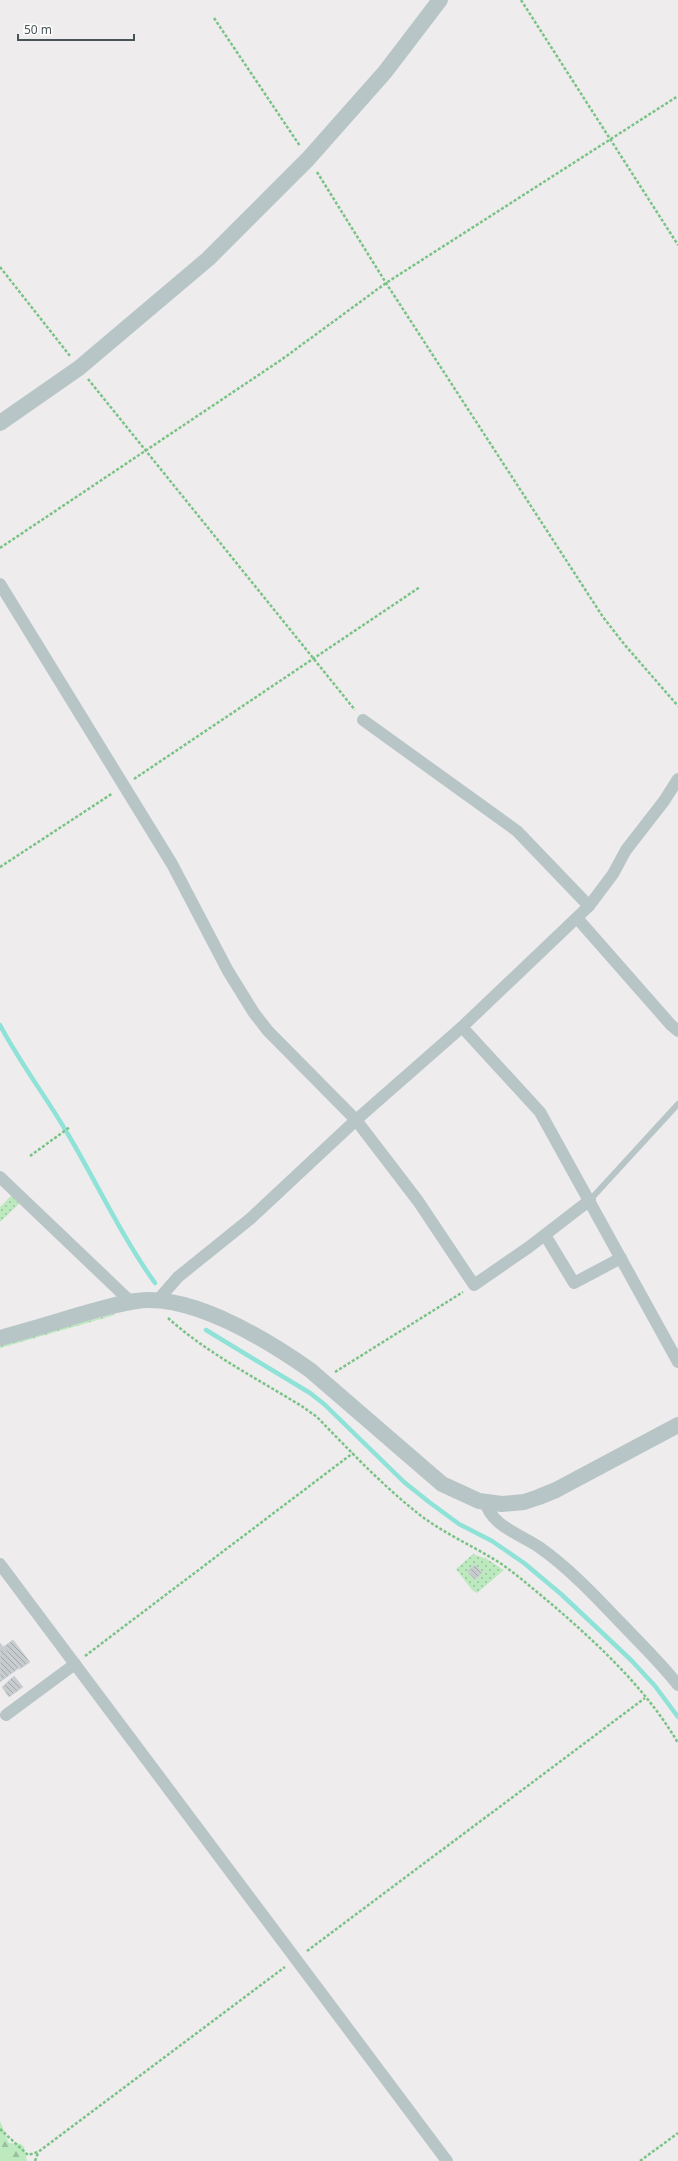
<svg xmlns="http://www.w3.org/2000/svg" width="678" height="2161" font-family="'Noto Sans',sans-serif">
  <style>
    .grass { fill: url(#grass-dots) }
    .forest { fill: url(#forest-firs) }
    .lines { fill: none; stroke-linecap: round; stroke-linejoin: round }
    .stream { stroke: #8ee2d8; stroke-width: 4.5 }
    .building { fill: url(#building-back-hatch); stroke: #d0d4d7 }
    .path { stroke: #79c386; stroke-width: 2.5; stroke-dasharray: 3 2; stroke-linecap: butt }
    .service { stroke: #b8c5c7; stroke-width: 6 }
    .minor { stroke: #b8c5c7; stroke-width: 12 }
    .tertiary { stroke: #b8c5c7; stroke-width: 16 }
  </style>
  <defs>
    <pattern id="grass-dots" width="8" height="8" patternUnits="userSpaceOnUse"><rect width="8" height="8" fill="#bde9bf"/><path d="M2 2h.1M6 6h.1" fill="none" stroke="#9bbf9e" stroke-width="1.8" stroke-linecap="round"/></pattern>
    <pattern id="forest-firs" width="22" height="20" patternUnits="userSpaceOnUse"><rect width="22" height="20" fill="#bde9bf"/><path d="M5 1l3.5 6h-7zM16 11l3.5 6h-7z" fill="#9bbf9e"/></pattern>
    <pattern id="building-back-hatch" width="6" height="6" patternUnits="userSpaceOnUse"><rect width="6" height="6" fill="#c6cbcd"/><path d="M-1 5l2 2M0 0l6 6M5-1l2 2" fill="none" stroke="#a3a7a9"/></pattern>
  </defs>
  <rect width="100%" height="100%" fill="#eeecec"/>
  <g class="grass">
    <polygon points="12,1195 20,1203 0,1222 0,1207"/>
    <polygon points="113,1314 115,1315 0,1348 0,1345"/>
    <polygon points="473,1554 487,1559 504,1570 477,1593 472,1590 456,1569"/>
  </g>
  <polygon class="forest" points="0,2121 9,2143 21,2144 24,2147 27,2161 0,2161"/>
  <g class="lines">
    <g class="stream">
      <path d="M0 1025C20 1063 47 1098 69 1136 98 1185 122 1237 155 1283"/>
      <polyline points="206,1330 310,1393 324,1404 404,1482 429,1502 459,1524 492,1541 524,1563 561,1594 631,1660 655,1686 678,1717"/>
    </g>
  </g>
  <g class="building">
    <polygon points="475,1565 482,1573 475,1580 467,1571"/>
    <polygon points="13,1640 30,1662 20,1669 3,1647"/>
    <polygon points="0,1643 19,1668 0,1682"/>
    <polygon points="14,1676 23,1687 9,1697 2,1687"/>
  </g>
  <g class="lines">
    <g class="path">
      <polyline points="521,0 678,245"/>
      <polyline points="214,18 300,146"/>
      <polyline points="317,172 386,283 603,617 624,644 678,706"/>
      <polyline points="0,267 70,356"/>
      <polyline points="88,379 355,710"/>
      <polyline points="0,548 281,360 386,283 678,96"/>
      <polyline points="134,779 420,587"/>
      <polyline points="0,867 113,793"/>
      <polyline points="30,1156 70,1127"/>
      <path d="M168 1318C208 1354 258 1379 303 1407L317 1417C350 1451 383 1486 420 1515 446 1535 476 1547 503 1565 521 1578 538 1593 555 1607 601 1647 647 1690 678 1743"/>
      <polyline points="335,1372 463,1292"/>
      <polyline points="85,1656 353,1453"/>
      <polyline points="307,1951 645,1698"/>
      <polyline points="0,2129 28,2155 38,2152 285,1967"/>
      <polyline points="35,2161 38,2153"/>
      <polyline points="640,2161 678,2133"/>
    </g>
    <polyline class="service" points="590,1200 678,1104"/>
    <g class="minor">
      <polyline points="0,584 172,864 228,971 254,1013 268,1031 356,1120 418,1201 474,1285 529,1247 590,1200"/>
      <polyline points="363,720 517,831 589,906"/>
      <polyline points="577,918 671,1025 678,1031"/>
      <polyline points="462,1027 540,1112 678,1362"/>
      <polyline points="0,1177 131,1302"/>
      <polyline points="545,1235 574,1283 621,1258"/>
      <polyline points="157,1301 178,1277 250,1219 356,1120 462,1027 589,906 613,874 626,850 664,801 678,779"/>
      <path d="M485 1501C491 1526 520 1534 539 1547 569 1568 595 1596 620 1622 639 1642 660 1662 678 1685"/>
      <polyline points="0,1564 447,2161"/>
      <polyline points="6,1715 75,1664"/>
    </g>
    <g class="tertiary">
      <polyline points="0,423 79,368 208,259 308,159 385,72 440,0"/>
      <path d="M0 1338C26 1331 53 1323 79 1315 101 1309 124 1301 147 1300 201 1299 267 1340 310 1370L442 1484 479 1501 502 1504 524 1502 539 1497 556 1490 678 1425"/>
    </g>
  </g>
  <path d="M18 34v6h116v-6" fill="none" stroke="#465457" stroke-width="2"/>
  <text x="24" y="34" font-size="12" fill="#465457" stroke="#ffffff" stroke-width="3" paint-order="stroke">50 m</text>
</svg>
